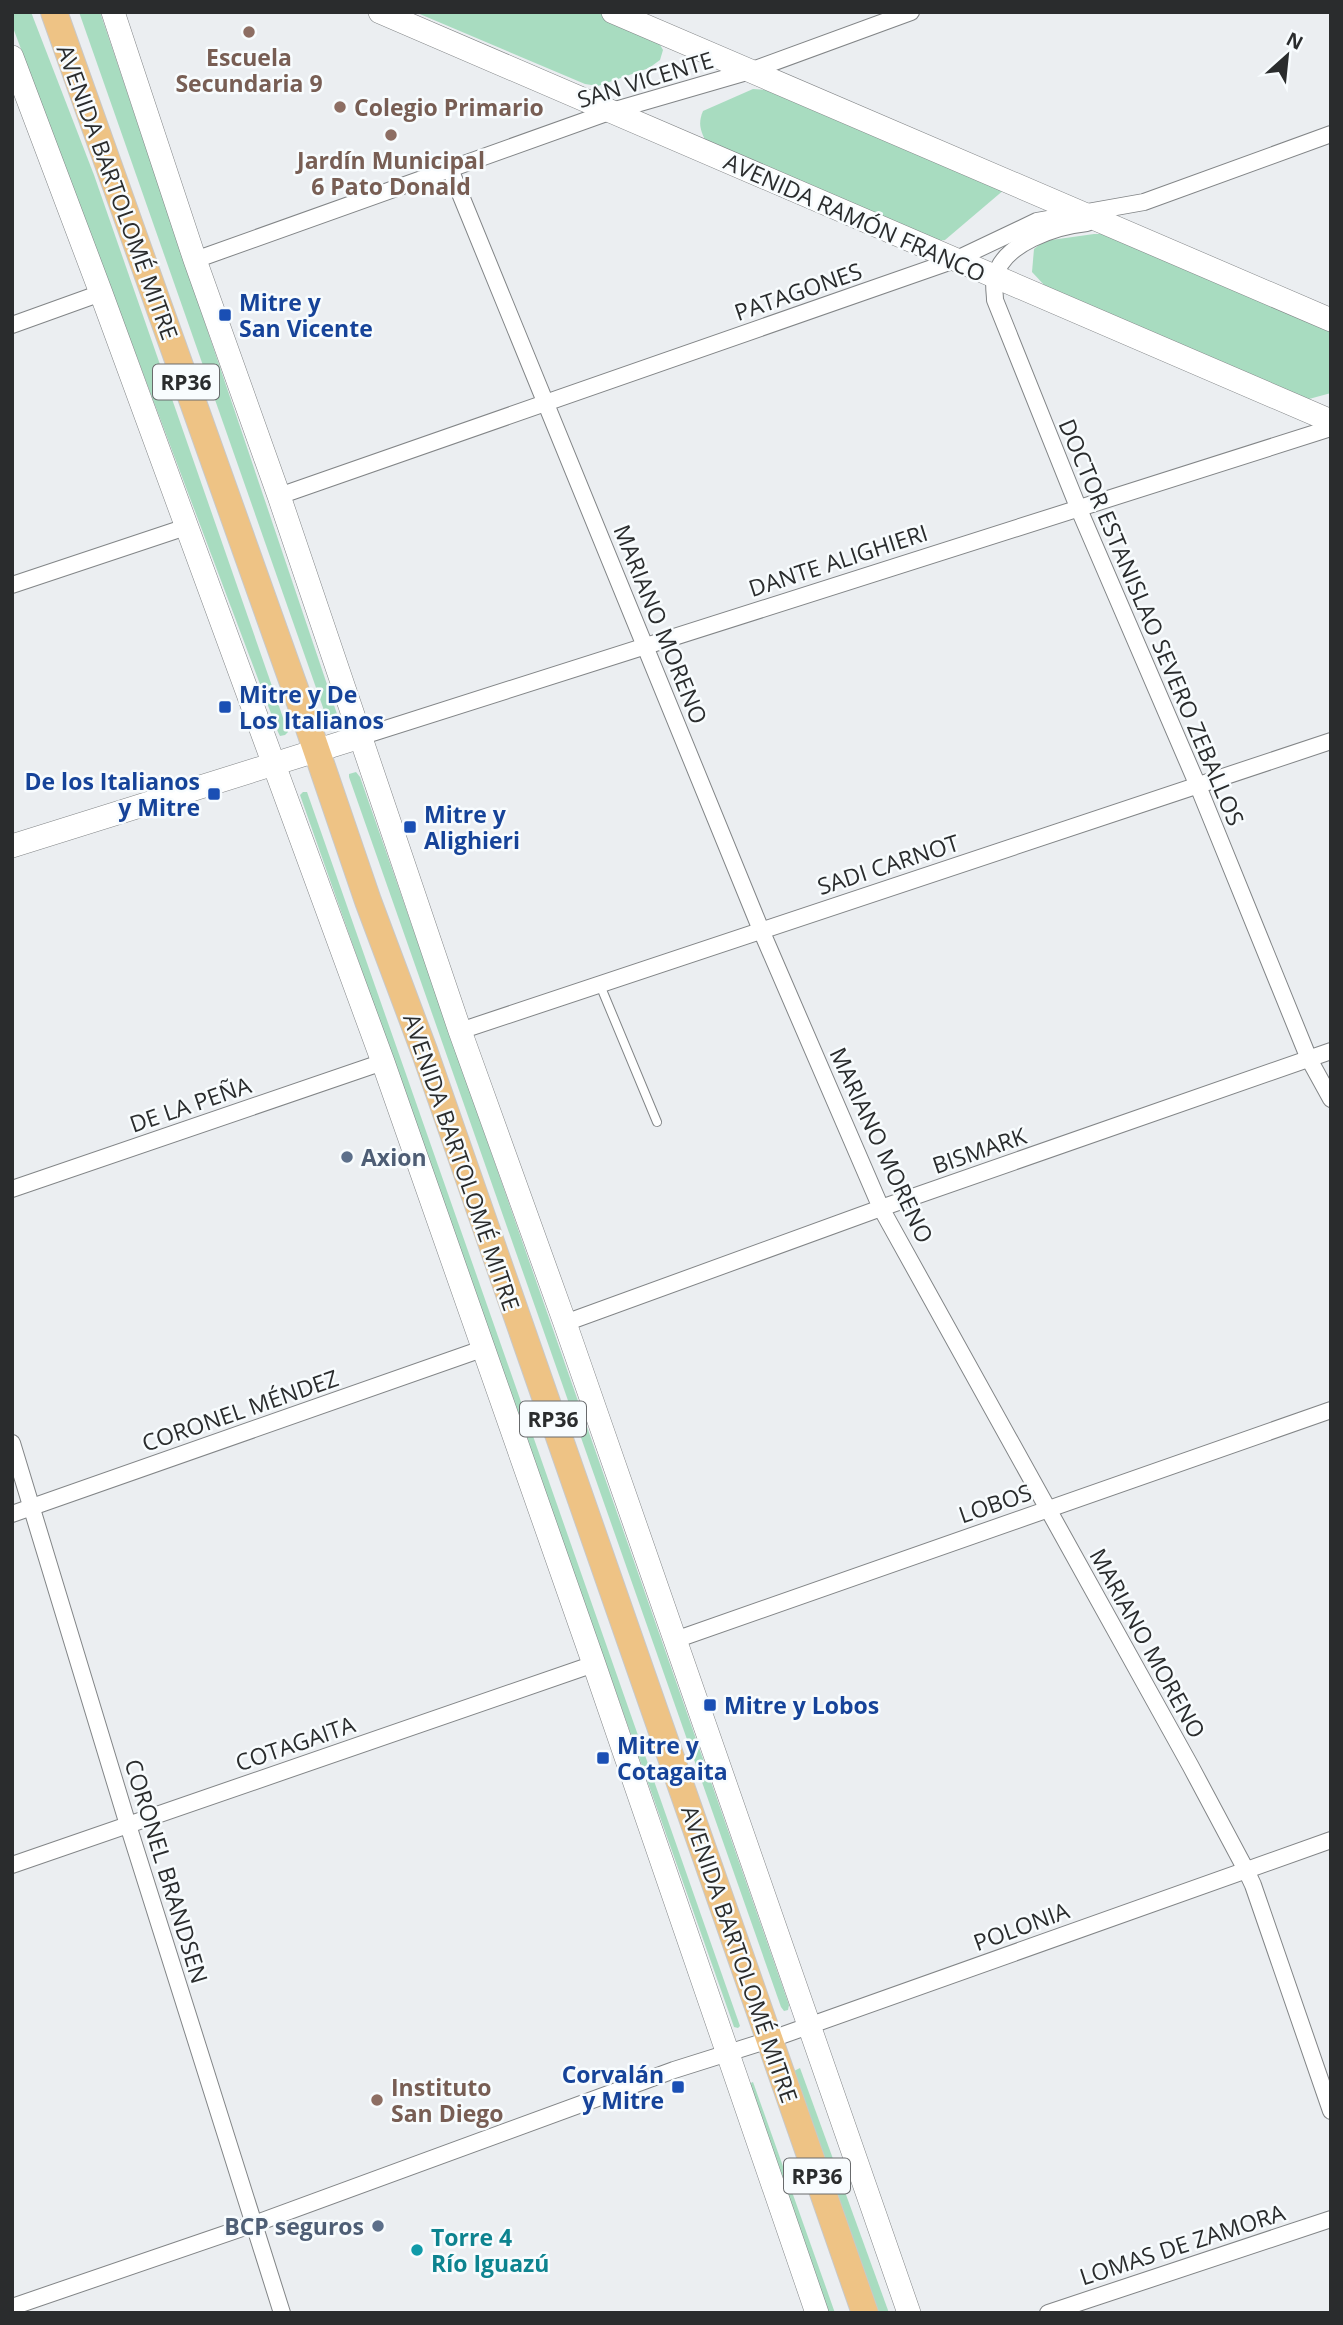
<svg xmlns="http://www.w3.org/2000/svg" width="1343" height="2325" font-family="'Open Sans',sans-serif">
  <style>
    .green { fill: #a8dcc0 }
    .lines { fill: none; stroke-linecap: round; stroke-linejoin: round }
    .lane-casing { stroke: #828587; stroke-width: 10 }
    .street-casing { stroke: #828587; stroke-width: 18 }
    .secondary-casing { stroke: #828587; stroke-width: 24 }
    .primary-casing { stroke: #c8c8c8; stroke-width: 28 }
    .lane { stroke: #fff; stroke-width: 8 }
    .street { stroke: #fff; stroke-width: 16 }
    .secondary { stroke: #fff; stroke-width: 23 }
    .primary { stroke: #eec385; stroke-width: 26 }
    .education-dot { fill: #8d6e63; stroke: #f8fcfe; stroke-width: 2.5 }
    .transit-dot { fill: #1a4fb4; stroke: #f8fcfe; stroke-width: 2.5 }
    .service-dot { fill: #5c6f8a; stroke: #f8fcfe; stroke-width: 2.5 }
    .culture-dot { fill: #0f9aa8; stroke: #f8fcfe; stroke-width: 2.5 }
    .labels { text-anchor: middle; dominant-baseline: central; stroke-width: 5; stroke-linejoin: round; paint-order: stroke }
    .shield { fill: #f8fcfe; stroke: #686a6c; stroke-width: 2 }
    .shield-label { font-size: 21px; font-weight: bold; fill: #2a2c2d }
    .education-label { font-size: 23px; font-weight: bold; fill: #785e54; stroke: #f8fcfe }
    .street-label { font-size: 23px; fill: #2a2c2d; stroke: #f8fcfe }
    .transit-label { font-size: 23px; font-weight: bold; fill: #164399; stroke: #f8fcfe; text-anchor: start }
    .service-label { font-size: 23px; font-weight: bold; fill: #4e5e75; stroke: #f8fcfe; text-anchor: start }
    .culture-label { font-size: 23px; font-weight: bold; fill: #0d838f; stroke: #f8fcfe; text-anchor: start }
  </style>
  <rect width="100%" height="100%" fill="#ebeef1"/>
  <g class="green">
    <polygon points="12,12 31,12 94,175 288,732 285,735 280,736 278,732 12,25"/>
    <polygon points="79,12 100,12 337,714 336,720 329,721 327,719"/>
    <polygon points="415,12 602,12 651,33 658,41 663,50 660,60 649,68 598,86 585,84"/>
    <path d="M753 89 769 90 1005 189 945 240 935 241 706 142C700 130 698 123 703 111Z"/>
    <polygon points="1094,234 1106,234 1331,330 1331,393 1309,399 1296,397 1046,287 1032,272 1034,249 1044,241"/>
    <polygon points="356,772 360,777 789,2005 788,2010 784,2011 781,2007 349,777 349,774"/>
    <polygon points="303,792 307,792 740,2026 738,2028 734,2027 300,795"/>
    <polygon points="800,2068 889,2313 879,2313 792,2072"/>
    <polygon points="753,2082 835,2313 825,2313 744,2086"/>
  </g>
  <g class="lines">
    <defs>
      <polyline id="lane" points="600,985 657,1122"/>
      <g id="street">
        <polyline points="450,169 761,930 881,1208 1190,1765 1246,1870 1253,1885 1331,2111"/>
        <path d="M1087 223C1057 226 1002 243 995 278 993 285 995 293 995 300L1078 507 1198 786 1309 1059 1331 1099"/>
        <polyline points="195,260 612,111 750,71 911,12"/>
        <polyline points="12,325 101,293"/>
        <polyline points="279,496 955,260 1037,221 1144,202 1331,134"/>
        <polyline points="12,585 186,527"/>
        <polyline points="360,737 1331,428"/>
        <polyline points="460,1031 1331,741"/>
        <polyline points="12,1189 383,1062"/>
        <polyline points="565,1323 881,1208 1331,1051"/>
        <polyline points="12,1443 128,1825 282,2313"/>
        <polyline points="12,1514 482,1349"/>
        <polyline points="675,1640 1331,1410"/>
        <polyline points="12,1865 594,1664"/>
        <polyline points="12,2307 254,2224 674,2070 769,2040 1331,1840"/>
        <polyline points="1048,2313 1331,2219"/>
      </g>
      <g id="secondary">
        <polyline points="113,12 195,260 279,496 460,1031 565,1323 909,2313"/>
        <polyline points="380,12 1331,421"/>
        <polyline points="613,12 1331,320"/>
        <polyline points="12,57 101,293 383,1062 594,1664 817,2313"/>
        <polyline points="12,846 360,737"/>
      </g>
      <polyline id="primary" points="54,12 303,711 368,901 425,1053 865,2313"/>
    </defs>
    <use href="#lane" class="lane-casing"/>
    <use href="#street" class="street-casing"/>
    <use href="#secondary" class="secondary-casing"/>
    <use href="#primary" class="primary-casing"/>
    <use href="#lane" class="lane"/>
    <use href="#street" class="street"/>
    <use href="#secondary" class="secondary"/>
    <use href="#primary" class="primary"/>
  </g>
  <g class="education-dot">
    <circle cx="249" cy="32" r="7"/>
    <circle cx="340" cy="107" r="7"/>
    <circle cx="391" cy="135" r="7"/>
    <circle cx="377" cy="2100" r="7"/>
  </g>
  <g class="transit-dot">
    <rect x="218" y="308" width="14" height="14" rx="3.5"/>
    <rect x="218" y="700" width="14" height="14" rx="3.5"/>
    <rect x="207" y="787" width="14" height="14" rx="3.5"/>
    <rect x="403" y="820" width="14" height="14" rx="3.5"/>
    <rect x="703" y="1698" width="14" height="14" rx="3.5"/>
    <rect x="596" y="1751" width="14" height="14" rx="3.5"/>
    <rect x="671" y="2080" width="14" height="14" rx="3.5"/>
  </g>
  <g class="service-dot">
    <circle cx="347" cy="1157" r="7"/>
    <circle cx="378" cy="2226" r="7"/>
  </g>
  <circle class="culture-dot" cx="417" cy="2250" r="7"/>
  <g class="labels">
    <g class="shield">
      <rect x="153" y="364.5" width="66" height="35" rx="5"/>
      <rect x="520" y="1401.5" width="66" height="35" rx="5"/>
      <rect x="784" y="2158.5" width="66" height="35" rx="5"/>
    </g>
    <g class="shield-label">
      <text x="186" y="382">RP36</text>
      <text x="553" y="1419">RP36</text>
      <text x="817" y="2176">RP36</text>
    </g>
    <g class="education-label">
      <text x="249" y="57">Escuela<tspan x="249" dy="26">Secundaria 9</tspan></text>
      <text x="354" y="107" text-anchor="start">Colegio Primario</text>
      <text x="391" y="160">Jardín Municipal<tspan x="391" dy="26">6 Pato Donald</tspan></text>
      <text x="391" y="2087" text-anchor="start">Instituto<tspan x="391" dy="26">San Diego</tspan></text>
    </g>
    <g class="street-label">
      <text transform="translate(645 79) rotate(-17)">SAN VICENTE</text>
      <text transform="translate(118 192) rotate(70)">AVENIDA BARTOLOMÉ MITRE</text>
      <text transform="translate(855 217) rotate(24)">AVENIDA RAMÓN FRANCO</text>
      <text transform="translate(798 291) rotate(-19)">PATAGONES</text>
      <text transform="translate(838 560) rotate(-18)">DANTE ALIGHIERI</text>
      <text transform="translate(1152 622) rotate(67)">DOCTOR ESTANISLAO SEVERO ZEBALLOS</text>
      <text transform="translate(661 624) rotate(68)">MARIANO MORENO</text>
      <text transform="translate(888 864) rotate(-18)">SADI CARNOT</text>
      <text transform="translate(190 1104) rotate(-19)">DE LA PEÑA</text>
      <text transform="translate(882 1145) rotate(65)">MARIANO MORENO</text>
      <text transform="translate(979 1150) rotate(-19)">BISMARK</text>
      <text transform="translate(462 1162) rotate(71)">AVENIDA BARTOLOMÉ MITRE</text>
      <text transform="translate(240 1410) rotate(-19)">CORONEL MÉNDEZ</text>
      <text transform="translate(995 1503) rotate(-19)">LOBOS</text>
      <text transform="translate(1148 1643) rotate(61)">MARIANO MORENO</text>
      <text transform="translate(295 1743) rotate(-19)">COTAGAITA</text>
      <text transform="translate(167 1871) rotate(73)">CORONEL BRANDSEN</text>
      <text transform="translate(1021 1926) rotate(-20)">POLONIA</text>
      <text transform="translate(740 1954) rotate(71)">AVENIDA BARTOLOMÉ MITRE</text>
      <text transform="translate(1182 2244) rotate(-18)">LOMAS DE ZAMORA</text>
    </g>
    <g class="transit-label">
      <text x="239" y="302">Mitre y<tspan x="239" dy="26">San Vicente</tspan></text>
      <text x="239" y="694">Mitre y De<tspan x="239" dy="26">Los Italianos</tspan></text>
      <text x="200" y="781" text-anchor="end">De los Italianos<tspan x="200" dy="26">y Mitre</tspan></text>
      <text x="424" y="814">Mitre y<tspan x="424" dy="26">Alighieri</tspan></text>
      <text x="724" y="1705">Mitre y Lobos</text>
      <text x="617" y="1745">Mitre y<tspan x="617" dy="26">Cotagaita</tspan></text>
      <text x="664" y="2074" text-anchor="end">Corvalán<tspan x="664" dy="26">y Mitre</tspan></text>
    </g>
    <g class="service-label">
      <text x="361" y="1157">Axion</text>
      <text x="364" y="2226" text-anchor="end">BCP seguros</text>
    </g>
    <g class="culture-label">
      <text x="431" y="2237">Torre 4<tspan x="431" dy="26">Río Iguazú</tspan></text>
    </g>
  </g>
  <rect width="1343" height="2325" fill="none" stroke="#2a2c2d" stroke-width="28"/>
  <g transform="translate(1287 56) rotate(27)" stroke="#f8fcfe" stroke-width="5" paint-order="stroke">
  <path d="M0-5L12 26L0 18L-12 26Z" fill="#2a2c2d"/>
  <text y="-10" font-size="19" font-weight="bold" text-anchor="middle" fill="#2a2c2d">N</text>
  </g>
</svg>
